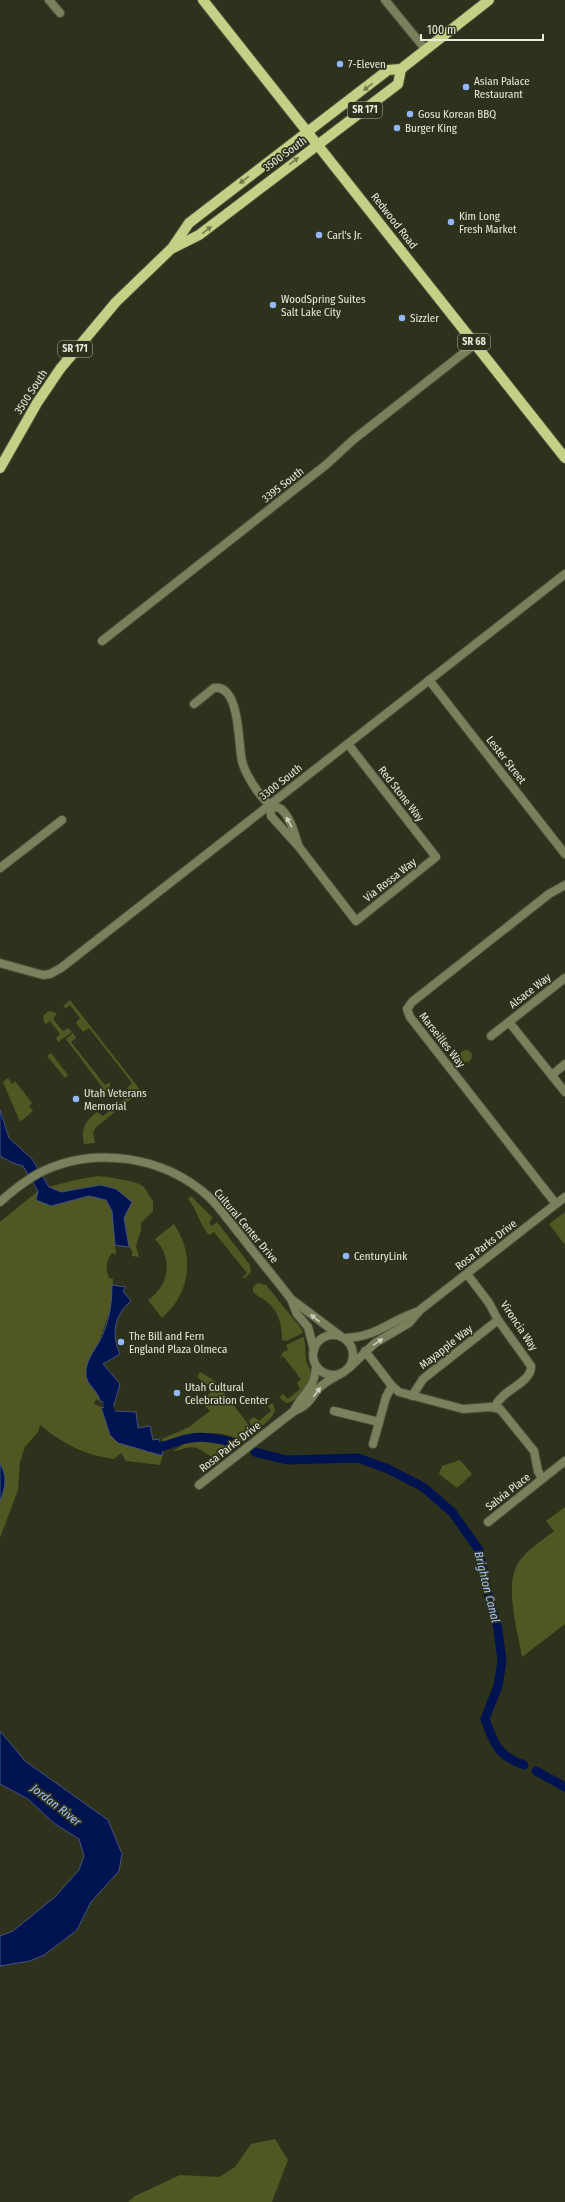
<svg xmlns="http://www.w3.org/2000/svg" width="565" height="2202" font-family="'Fira Sans Condensed',sans-serif">
  <style>
    .green { fill: #505722 }
    .water { fill: #001351; stroke: #45547b }
    .lines { fill: none; stroke-linecap: round; stroke-linejoin: round }
    .canal { stroke: #001351; stroke-width: 9 }
    .minor-casing { stroke: #4c4f3b; stroke-width: 10 }
    .major-casing { stroke: #4c4f3b; stroke-width: 12 }
    .minor { stroke: #79805c; stroke-width: 8 }
    .major { stroke: #c4d085; stroke-width: 10 }
    .oneway { fill: #72794b }
    .oneway2 { fill: #ccd0bc }
    .poi-dot { fill: #93b7fd; stroke: #2e321c; stroke-width: 1.5 }
    .labels { text-anchor: middle; dominant-baseline: central; stroke-width: 3.5; stroke-linejoin: round; paint-order: stroke }
    .shield { fill: #2e321c; stroke: #b0b3a2; stroke-width: 1 }
    .shield-label { font-size: 10px; font-weight: bold; fill: #e7eadc }
    .poi-label { font-size: 11px; fill: #e7eadc; stroke: #2e321c; text-anchor: start }
    .street-label { font-size: 11px; fill: #e7eadc; stroke: #2e321c }
    .water-label { font-size: 12px; font-style: italic; fill: #a5c3fc; stroke: #2e321c }
  </style>
  <rect width="100%" height="100%" fill="#2e321c"/>
  <g class="green">
    <path d="M70 1000 141 1091 96 1127 93 1132 95 1143 84 1144C81 1129 84 1122 97 1112L103 1116 131 1094 127 1088 132 1083 89 1028 83 1032 76 1023 80 1018 70 1005 66 1008 63 1006Z"/>
    <polygon points="49,1011 57,1013 53,1019 63,1031 68,1028 72,1032 58,1042 56,1038 60,1034 50,1021 46,1024 44,1022 43,1016"/>
    <polygon points="73,1033 76,1038 71,1042 105,1085 110,1082 110,1088 106,1092 98,1092 102,1087 66,1039"/>
    <circle cx="466" cy="1056" r="6"/>
    <polygon points="51,1053 68,1075 65,1078 47,1056"/>
    <polygon points="8,1078 12,1084 15,1081 32,1103 29,1106 33,1111 20,1122 3,1082"/>
    <path d="M98 1176C107 1177 139 1181 144 1187 148 1192 148 1196 153 1200V1211L141 1223V1230L136 1246 139 1257 132 1256V1250L129 1247 124 1218 132 1202 85 1187 61 1192 49 1187 75 1180Z"/>
    <path d="M38 1191 51 1206 89 1196 106 1200 112 1211 116 1254 112 1253C106 1261 105 1269 109 1278L113 1279 112 1305 98 1344 89 1383 99 1396 100 1401 96 1399 94 1404 101 1407 110 1435 160 1455H163L160 1465 126 1461 121 1453 114 1459C84 1455 63 1444 40 1425L38 1432 25 1447 20 1462 18 1490 0 1538V1222Z"/>
    <path d="M191 1196 213 1218 209 1222 212 1226 217 1222 250 1265 251 1272 245 1278H242L247 1273 214 1232 209 1235C201 1228 197 1209 188 1199Z"/>
    <polygon points="565,1212 565,1245 549,1224"/>
    <path d="M174 1224C195 1255 191 1293 162 1318L148 1300C170 1285 173 1258 155 1239Z"/>
    <path d="M258 1283 266 1285 300 1327 303 1332 301 1334 286 1341 282 1340C282 1325 279 1311 266 1301 261 1298 257 1296 253 1292V1287Z"/>
    <path d="M303 1337 304 1338C306 1345 305 1353 306 1360 307 1365 311 1369 311 1375 312 1386 296 1402 286 1403L279 1397 283 1394 288 1399 300 1389 297 1383 301 1379 283 1356 280 1358 283 1352 288 1350 286 1345Z"/>
    <path d="M200 1372 215 1381 248 1424 251 1434 242 1442C219 1426 188 1435 164 1442L162 1439 189 1427 210 1411 202 1403 213 1389 197 1377Z"/>
    <path d="M272 1403C282 1415 261 1424 255 1433L253 1432 249 1420 254 1417 259 1421 271 1411 268 1406Z"/>
    <path d="M201 1441H221L227 1445 222 1457C210 1461 207 1451 197 1448 187 1445 180 1451 173 1451L184 1444Z"/>
    <polygon points="460,1460 472,1474 457,1488 439,1474 442,1466"/>
    <path d="M565 1507V1624L522 1657C518 1631 502 1581 521 1559 530 1548 543 1540 554 1531L546 1521Z"/>
    <polygon points="275,2139 288,2160 272,2202 128,2202 135,2196 180,2175 219,2177 235,2167 251,2144"/>
  </g>
  <g class="water">
    <polygon points="0,1110 9,1138 32,1159 49,1187 61,1192 101,1185 116,1189 132,1202 124,1218 129,1247 115,1245 112,1211 106,1200 89,1196 51,1206 36,1200 38,1191 23,1166 13,1163 0,1156"/>
    <path d="M112 1285 126 1287 123 1291 131 1301C114 1315 111 1335 120 1354L103 1364 120 1384 114 1405 100 1401C98 1390 86 1385 86 1374 85 1359 98 1347 103 1334 110 1317 112 1302 112 1285Z"/>
    <polygon points="101,1407 115,1411 136,1412 138,1428 150,1426 153,1440 159,1439 163,1455 160,1455 118,1443 110,1435"/>
    <path d="M0 1464C8 1476 5 1489 0 1501Z"/>
    <polygon points="0,1731 25,1761 108,1820 122,1854 119,1871 91,1902 77,1930 44,1955 30,1961 0,1966 0,1936 13,1931 55,1897 79,1870 84,1856 79,1839 55,1824 28,1799 0,1784"/>
  </g>
  <g class="lines">
    <g class="canal">
      <polyline points="106,1391 109,1409 114,1419"/>
      <path d="M149 1447C166 1448 170 1443 186 1439 203 1435 219 1439 235 1443"/>
      <path d="M255 1452 287 1460 358 1458 386 1468 423 1487 452 1512 479 1550 487 1590 498 1629 502 1661 498 1686 485 1719C494 1744 498 1756 524 1765"/>
      <polyline points="536,1771 565,1787"/>
    </g>
    <defs>
      <g id="minor">
        <polyline points="49,0 60,13"/>
        <polyline points="385,0 426,50"/>
        <polyline points="102,641 327,464 353,440 475,344"/>
        <polyline points="429,680 565,854"/>
        <path d="M194 704 214 688C241 684 238 747 242 761 245 774 259 796 270 805 273 807 278 807 281 809 291 818 294 833 298 844"/>
        <polyline points="270,805 271,816 299,847 356,921 436,857 348,744"/>
        <polyline points="0,868 62,820"/>
        <polyline points="0,963 43,975 50,974 61,968 565,574"/>
        <polyline points="509,1022 565,1092"/>
        <polyline points="491,1036 565,978"/>
        <polyline points="552,1075 565,1064"/>
        <path d="M0 1202C12 1191 25 1181 39 1173 94 1145 164 1156 209 1197 221 1209 231 1224 242 1237 258 1258 275 1278 291 1299L297 1314 308 1327 314 1350"/>
        <polyline points="556,1204 410,1017 407,1009 412,1002 549,894 565,885"/>
        <path d="M467 1274 489 1303 498 1320 531 1366C532 1383 501 1390 495 1407"/>
        <polyline points="291,1299 339,1335"/>
        <circle cx="333" cy="1355" r="20"/>
        <path d="M345 1338C378 1337 390 1320 419 1311"/>
        <polyline points="365,1351 392,1386 399,1392 463,1409 490,1407 500,1409 534,1451 538,1471 542,1479"/>
        <polyline points="349,1368 375,1343 409,1323 420,1310 565,1197"/>
        <polyline points="412,1396 423,1379 498,1320"/>
        <path d="M294 1411C303 1391 314 1392 316 1366"/>
        <polyline points="334,1411 379,1422"/>
        <polyline points="373,1444 386,1397 392,1386"/>
        <path d="M199 1485 294 1411C310 1405 309 1399 319 1388 325 1382 333 1378 340 1374"/>
        <polyline points="488,1522 565,1461"/>
      </g>
      <g id="major">
        <polyline points="203,0 565,458"/>
        <polyline points="173,248 199,235 398,84 401,69"/>
        <polyline points="0,468 37,403 60,369 116,302 172,248 189,223 388,70 401,69 489,0"/>
      </g>
    </defs>
    <use href="#minor" class="minor-casing"/>
    <use href="#major" class="major-casing"/>
    <use href="#minor" class="minor"/>
    <use href="#major" class="major"/>
  </g>
  <defs><path id="oneway-solid" d="M-6-.8H1V-3.2L6.5 0L1 3.2V.8H-6Z"/></defs>
  <g class="oneway">
    <use href="#oneway-solid" transform="translate(368 87) rotate(142)"/>
    <use href="#oneway-solid" transform="translate(294 161) rotate(-38)"/>
    <use href="#oneway-solid" transform="translate(244 180) rotate(142)"/>
    <use href="#oneway-solid" transform="translate(207 230) rotate(-38)"/>
  </g>
  <g class="oneway2">
    <use href="#oneway-solid" transform="translate(289 822) rotate(-119)"/>
    <use href="#oneway-solid" transform="translate(315 1318) rotate(-141)"/>
    <use href="#oneway-solid" transform="translate(378 1342) rotate(-34)"/>
    <use href="#oneway-solid" transform="translate(317 1392) rotate(-53)"/>
  </g>
  <g class="poi-dot">
    <circle cx="340" cy="64" r="4"/>
    <circle cx="466" cy="87" r="4"/>
    <circle cx="410" cy="114" r="4"/>
    <circle cx="397" cy="128" r="4"/>
    <circle cx="451" cy="222" r="4"/>
    <circle cx="319" cy="235" r="4"/>
    <circle cx="273" cy="305" r="4"/>
    <circle cx="402" cy="318" r="4"/>
    <circle cx="76" cy="1099" r="4"/>
    <circle cx="346" cy="1256" r="4"/>
    <circle cx="121" cy="1342" r="4"/>
    <circle cx="177" cy="1393" r="4"/>
  </g>
  <g class="labels">
    <g class="shield">
      <rect x="348" y="102" width="34" height="16" rx="3"/>
      <rect x="458" y="334" width="32" height="16" rx="3"/>
      <rect x="58" y="341" width="34" height="16" rx="3"/>
    </g>
    <g class="shield-label">
      <text x="365" y="110">SR 171</text>
      <text x="474" y="342">SR 68</text>
      <text x="75" y="349">SR 171</text>
    </g>
    <g class="poi-label">
      <text x="348" y="64">7-Eleven</text>
      <text x="474" y="81">Asian Palace<tspan x="474" dy="13">Restaurant</tspan></text>
      <text x="418" y="114">Gosu Korean BBQ</text>
      <text x="405" y="128">Burger King</text>
      <text x="459" y="216">Kim Long<tspan x="459" dy="13">Fresh Market</tspan></text>
      <text x="327" y="235">Carl's Jr.</text>
      <text x="281" y="299">WoodSpring Suites<tspan x="281" dy="13">Salt Lake City</tspan></text>
      <text x="410" y="318">Sizzler</text>
      <text x="84" y="1093">Utah Veterans<tspan x="84" dy="13">Memorial</tspan></text>
      <text x="354" y="1256">CenturyLink</text>
      <text x="129" y="1336">The Bill and Fern<tspan x="129" dy="13">England Plaza Olmeca</tspan></text>
      <text x="185" y="1387">Utah Cultural<tspan x="185" dy="13">Celebration Center</tspan></text>
    </g>
    <g class="street-label">
      <text transform="translate(285 154) rotate(-36)">3500 South</text>
      <text transform="translate(394 221) rotate(52)">Redwood Road</text>
      <text transform="translate(31 392) rotate(-57)">3500 South</text>
      <text transform="translate(283 485) rotate(-38)">3395 South</text>
      <text transform="translate(506 760) rotate(52)">Lester Street</text>
      <text transform="translate(281 782) rotate(-38)">3300 South</text>
      <text transform="translate(401 794) rotate(52)">Red Stone Way</text>
      <text transform="translate(390 880) rotate(-38)">Via Rossa Way</text>
      <text transform="translate(530 991) rotate(-38)">Alsace Way</text>
      <text transform="translate(442 1040) rotate(52)">Marseilles Way</text>
      <text transform="translate(246 1226) rotate(50)">Cultural Center Drive</text>
      <text transform="translate(486 1245) rotate(-38)">Rosa Parks Drive</text>
      <text transform="translate(519 1326) rotate(56)">Vironcia Way</text>
      <text transform="translate(446 1347) rotate(-38)">Mayapple Way</text>
      <text transform="translate(230 1447) rotate(-38)">Rosa Parks Drive</text>
      <text transform="translate(508 1492) rotate(-38)">Salvia Place</text>
    </g>
    <g class="water-label">
      <text transform="translate(487 1587) rotate(76)">Brighton Canal</text>
      <text transform="translate(56 1805) rotate(38)">Jordan River</text>
    </g>
  </g>
  <path d="M421 34v6h122v-6" fill="none" stroke="#e7eadc" stroke-width="2"/>
  <text x="427" y="34" font-size="12" fill="#e7eadc" stroke="#2e321c" stroke-width="3" paint-order="stroke">100 m</text>
</svg>
